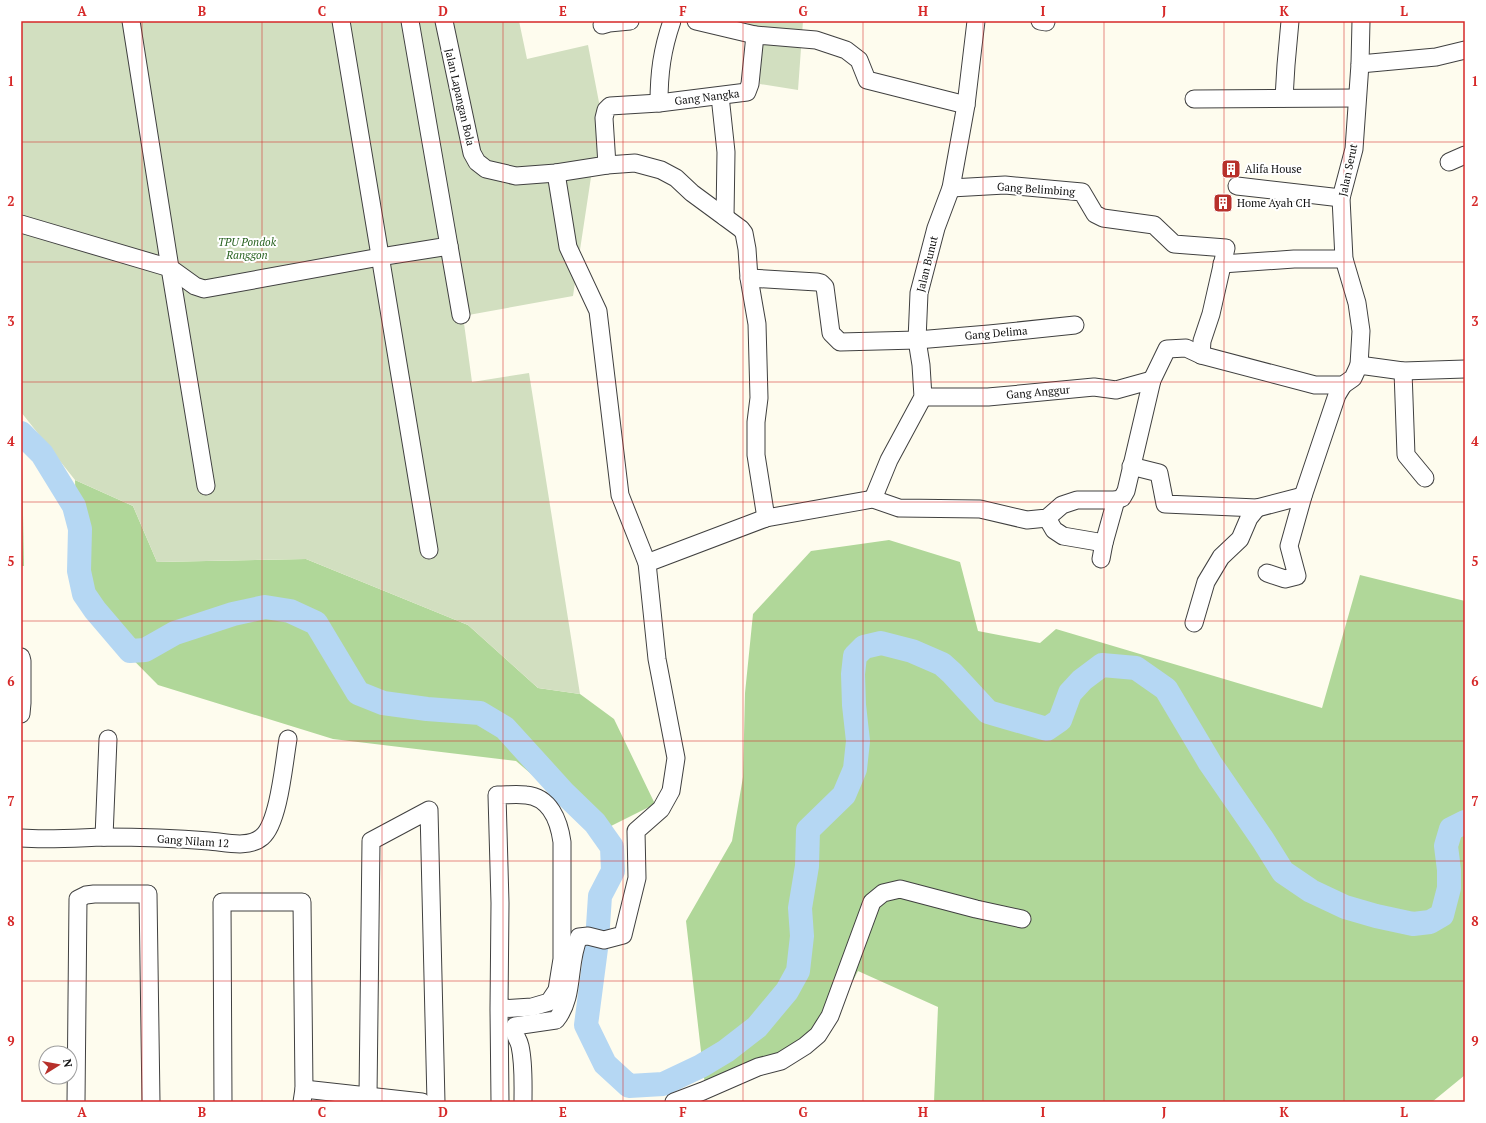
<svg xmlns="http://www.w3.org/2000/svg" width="1486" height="1123" font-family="'PT Serif',serif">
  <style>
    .forest { fill: #b0d799 }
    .cemetery { fill: #d2dfc0 }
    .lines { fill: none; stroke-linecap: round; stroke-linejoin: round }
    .river { stroke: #b5d7f3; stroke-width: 24 }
    .minor-casing { stroke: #404040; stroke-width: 19 }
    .minor { stroke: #fff; stroke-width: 17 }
    .grid { fill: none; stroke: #d62828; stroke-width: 1; stroke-opacity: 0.55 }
    .labels { text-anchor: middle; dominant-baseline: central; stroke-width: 4; stroke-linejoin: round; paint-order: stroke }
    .street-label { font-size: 11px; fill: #0d0d0d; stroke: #fff }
    .poi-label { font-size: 11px; fill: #0d0d0d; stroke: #fff; text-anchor: start }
    .park-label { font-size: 11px; font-style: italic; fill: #286220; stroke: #fff }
    .neatline { fill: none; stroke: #d62828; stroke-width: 1.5 }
    .grid-label { font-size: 13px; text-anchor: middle; font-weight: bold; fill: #d62828 }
  </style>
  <rect width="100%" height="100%" fill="#fefcee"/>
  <g class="forest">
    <polygon points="21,412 24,566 21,566"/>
    <polygon points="75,480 133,506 157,562 306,559 468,625 538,688 580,694 614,719 655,804 599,832 516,761 333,739 158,685 79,605"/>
    <polygon points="889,540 960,562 978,631 1040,643 1056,629 1322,708 1360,575 1465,601 1465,1075 1432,1102 934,1102 938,1007 858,971 822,1041 705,1086 686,921 732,841 743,777 745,693 753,614 811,551"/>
  </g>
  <g class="cemetery">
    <polygon points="21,21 519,21 527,59 588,45 607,144 593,164 573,296 463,316 472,382 529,373 580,694 538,688 468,625 306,559 157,562 133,506 75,480 21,412"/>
    <polygon points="745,21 803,21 798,90 760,84 761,34"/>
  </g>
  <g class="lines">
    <polyline class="river" points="21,433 42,454 74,506 80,529 79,571 84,594 95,610 130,651 145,650 175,633 233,614 265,607 290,611 316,623 358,693 383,703 427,709 480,713 505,728 565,794 595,823 612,847 613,871 600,896 597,941 586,1025 605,1064 629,1086 663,1084 701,1066 726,1051 757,1027 787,991 798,971 802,936 800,908 807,866 808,830 844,795 855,769 858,741 854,705 853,674 855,656 864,647 881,643 912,651 942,664 952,673 988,712 1047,729 1060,720 1070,693 1082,680 1102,665 1136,668 1166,689 1210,763 1263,840 1283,872 1311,891 1345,907 1376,916 1413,924 1430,922 1442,915 1449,888 1449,870 1446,846 1451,829 1465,822"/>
    <defs>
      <g id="minor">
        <polyline points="131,21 170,268 206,486"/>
        <polyline points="341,21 429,550"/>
        <polyline points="444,21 472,153 477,162 486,169 516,176 556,173 607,165 604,118 606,110 610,106 659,103 747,92 750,84 755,35 816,40 846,50 859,60 867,80 966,105"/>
        <polyline points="696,21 755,35"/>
        <polyline points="1040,21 1046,22"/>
        <polyline points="602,25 609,23 630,21"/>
        <polyline points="1360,64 1436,57 1465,50"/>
        <polyline points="720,96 726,152 725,217"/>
        <polyline points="1284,98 1286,65 1290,21"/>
        <polyline points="1194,99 1357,98"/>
        <path d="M659 103C659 73 662 50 672 21"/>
        <polyline points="1449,162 1465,155"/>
        <polyline points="607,165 635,163 661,170 676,178 692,193 741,229 744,233 747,249 749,278 757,324 759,398 756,422 756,455 766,518"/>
        <polyline points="1237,186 1341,198"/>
        <polyline points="951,188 1005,185 1082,192 1095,214 1103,218 1154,225 1174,244 1226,248 1211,314 1202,341 1201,355"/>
        <polyline points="21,224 170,268 195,286 204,289 380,257 449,246 410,21"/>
        <polyline points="449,246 461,315"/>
        <polyline points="1222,264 1294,259 1344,259"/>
        <polyline points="749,278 817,282 821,283 825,287 831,333 840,342 917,340 989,334 1075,325"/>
        <polyline points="1359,365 1361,331 1357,303 1344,259 1341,198 1354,149 1360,64 1361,21"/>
        <polyline points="1403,371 1406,455 1425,478"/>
        <polyline points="923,397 988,397 1094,387 1116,390 1152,380"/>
        <polyline points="1131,466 1159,473 1165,504 1257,508 1303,496"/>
        <polyline points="873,499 889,460 923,397 921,365 917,340 919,293 936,228 951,188 966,105 976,21"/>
        <polyline points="1047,518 1054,530 1063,536 1104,543"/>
        <polyline points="1101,559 1104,543 1116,500"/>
        <polyline points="647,563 766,518 873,499 899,508 980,509 1027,520 1047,518 1062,505 1077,500 1116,500 1122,498 1126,491 1152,380 1167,349 1186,348 1201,355 1315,385 1343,385 1353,378 1359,365 1403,371 1465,369"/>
        <polyline points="1267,573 1285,579 1297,576 1289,546 1303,496 1337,395 1343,385"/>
        <polyline points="1194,623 1206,582 1221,557 1240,539 1249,518 1257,508"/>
        <polyline points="21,657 22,661 22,703 21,714"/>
        <polyline points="104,837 108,739"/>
        <path d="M21 838C48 840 75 838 103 837 138 837 173 838 209 841 225 842 248 849 262 837 279 823 284 762 288 739"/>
        <path d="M499 1009 532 1007 549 1002 557 990 562 959V842C559 821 550 797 526 795 517 794 507 795 497 795L500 903 499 1009 500 1102"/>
        <polyline points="304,1089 422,1102"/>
        <polyline points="368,1096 371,841 429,810 436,1102"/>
        <polyline points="76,1102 78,899 86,895 94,894 148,894 151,1102"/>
        <polyline points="223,1102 222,902 302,902 304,1089 302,1102"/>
        <path d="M523 1102C523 1083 524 1064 520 1046 518 1037 513 1036 515 1026L556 1020C575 997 567 963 579 937L588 936 604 940 623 935 637 878 636 831 661 809 671 791 676 758 657 659 647 563 620 495 598 311 568 247 556 173"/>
        <polyline points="674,1102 703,1091 758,1067 781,1061 805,1046 818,1035 830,1016 872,902 883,893 900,889 976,909 1022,919"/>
      </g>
    </defs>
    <use href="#minor" class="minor-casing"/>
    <use href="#minor" class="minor"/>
  </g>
  <path class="grid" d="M142 21V1102M262 21V1102M382 21V1102M503 21V1102M623 21V1102M743 21V1102M863 21V1102M983 21V1102M1104 21V1102M1224 21V1102M1344 21V1102M21 142H1465M21 262H1465M21 382H1465M21 502H1465M21 621H1465M21 741H1465M21 861H1465M21 981H1465"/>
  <defs>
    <symbol id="building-square" viewBox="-11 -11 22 22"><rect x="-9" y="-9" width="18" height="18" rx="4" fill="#b7302b" stroke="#fff"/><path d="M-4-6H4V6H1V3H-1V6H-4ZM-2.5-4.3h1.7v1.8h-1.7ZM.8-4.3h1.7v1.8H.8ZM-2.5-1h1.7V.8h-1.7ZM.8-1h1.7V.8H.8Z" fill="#fff"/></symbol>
  </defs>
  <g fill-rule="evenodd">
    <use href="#building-square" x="1220" y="158" width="22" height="22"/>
    <use href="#building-square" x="1212" y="192" width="22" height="22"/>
  </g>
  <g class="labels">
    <g class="street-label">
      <text transform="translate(460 97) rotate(77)">Jalan Lapangan Bola</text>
      <text transform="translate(707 97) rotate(-7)">Gang Nangka</text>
      <text transform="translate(1348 170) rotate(-78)">Jalan Serut</text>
      <text transform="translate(1036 189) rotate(4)">Gang Belimbing</text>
      <text transform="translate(927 264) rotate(-76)">Jalan Bunut</text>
      <text transform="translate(996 333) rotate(-5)">Gang Delima</text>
      <text transform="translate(1038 392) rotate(-5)">Gang Anggur</text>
      <text transform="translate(193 841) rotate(4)">Gang Nilam 12</text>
    </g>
    <g class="poi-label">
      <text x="1245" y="169">Alifa House</text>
      <text x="1237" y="203">Home Ayah CH</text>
    </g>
    <g class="park-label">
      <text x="247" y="242">TPU Pondok<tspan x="247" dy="13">Ranggon</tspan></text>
    </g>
  </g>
  <rect width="1486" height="1123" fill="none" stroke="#ffffff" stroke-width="44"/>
  <g transform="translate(58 1065) rotate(79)"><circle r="19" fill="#ffffff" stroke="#9e9e9e"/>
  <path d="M0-3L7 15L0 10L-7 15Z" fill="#b7302b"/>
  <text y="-6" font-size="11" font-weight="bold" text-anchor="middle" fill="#0d0d0d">N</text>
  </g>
  <rect x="22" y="22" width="1442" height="1079" class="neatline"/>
  <g class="grid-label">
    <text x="82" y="16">A</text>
    <text x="202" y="16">B</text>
    <text x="322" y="16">C</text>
    <text x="443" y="16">D</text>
    <text x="563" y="16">E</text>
    <text x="683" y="16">F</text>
    <text x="803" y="16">G</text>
    <text x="923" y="16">H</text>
    <text x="1043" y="16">I</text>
    <text x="1164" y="16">J</text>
    <text x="1284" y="16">K</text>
    <text x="1404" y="16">L</text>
    <text x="11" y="86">1</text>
    <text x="1475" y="86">1</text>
    <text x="11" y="206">2</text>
    <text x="1475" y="206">2</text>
    <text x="11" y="326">3</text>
    <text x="1475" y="326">3</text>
    <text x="11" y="446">4</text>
    <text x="1475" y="446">4</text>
    <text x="11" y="566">5</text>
    <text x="1475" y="566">5</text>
    <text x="11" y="686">6</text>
    <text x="1475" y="686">6</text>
    <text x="11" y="806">7</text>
    <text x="1475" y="806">7</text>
    <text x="11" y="926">8</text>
    <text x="1475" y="926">8</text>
    <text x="11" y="1046">9</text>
    <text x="1475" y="1046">9</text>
    <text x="82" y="1117">A</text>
    <text x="202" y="1117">B</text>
    <text x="322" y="1117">C</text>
    <text x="443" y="1117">D</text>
    <text x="563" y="1117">E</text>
    <text x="683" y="1117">F</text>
    <text x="803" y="1117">G</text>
    <text x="923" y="1117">H</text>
    <text x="1043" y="1117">I</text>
    <text x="1164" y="1117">J</text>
    <text x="1284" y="1117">K</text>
    <text x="1404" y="1117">L</text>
  </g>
</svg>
